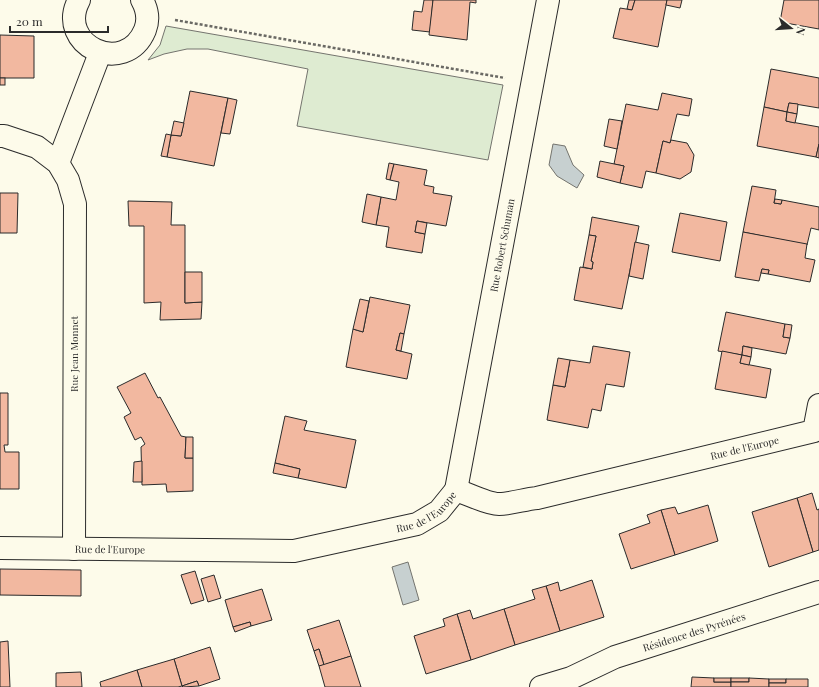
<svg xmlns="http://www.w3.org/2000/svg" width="819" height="687" font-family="'Playfair Display',serif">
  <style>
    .green { fill: #deebd1; stroke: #74746e }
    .water { fill: #c7d0d0; stroke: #74746e }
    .building { fill: #f2b8a0; stroke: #2b2b2b }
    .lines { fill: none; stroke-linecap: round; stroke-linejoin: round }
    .minor-casing { stroke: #2b2b2b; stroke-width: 24 }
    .path { stroke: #6a6964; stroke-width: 2.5; stroke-dasharray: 3 2; stroke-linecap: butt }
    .minor { stroke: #fdfbea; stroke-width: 22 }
    .labels { text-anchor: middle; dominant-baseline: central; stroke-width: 3; stroke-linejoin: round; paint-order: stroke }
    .street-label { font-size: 10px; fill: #2b2b2b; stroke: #fdfbea }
  </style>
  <rect width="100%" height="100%" fill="#fdfbea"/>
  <polygon class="green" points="166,26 503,85 488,160 297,126 308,69 208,49 187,49 164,54 148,60 160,45"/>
  <g class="water">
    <polygon points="553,144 565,146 573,165 584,175 577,188 557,176 549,165"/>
    <polygon points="408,562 419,600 403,605 392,567"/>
  </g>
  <g class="building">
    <polygon points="424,0 433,0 430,32 412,30 414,11 422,12"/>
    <polygon points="433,0 476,0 476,3 470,2 467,40 429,35"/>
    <polygon points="629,0 635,0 632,10 627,9"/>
    <polygon points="635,0 667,0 658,47 613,38 620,8 632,10"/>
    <polygon points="667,0 682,0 680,8 666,5"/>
    <polygon points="784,0 819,0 819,29 780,22"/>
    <polygon points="0,35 34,36 34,78 0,78"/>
    <polygon points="771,69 819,78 819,108 789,103 787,112 764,107"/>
    <rect x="0" y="78" width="5" height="7"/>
    <polygon points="190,91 228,98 214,166 167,157 171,135 181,136"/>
    <polygon points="662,93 692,99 689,116 677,114 670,143 663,141 656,173 646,171 642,188 620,183 624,166 614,164 626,104 658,110"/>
    <polygon points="228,98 237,100 230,134 221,133"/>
    <polygon points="789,103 798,104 797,114 787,112"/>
    <polygon points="764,107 787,112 786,121 819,127 819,144 816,157 757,146"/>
    <polygon points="787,112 797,114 795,123 786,121"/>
    <polygon points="609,119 622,121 617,149 604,146"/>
    <polygon points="174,121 184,123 181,136 171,135"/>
    <polygon points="166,134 171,135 167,157 161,156"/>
    <polygon points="671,140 687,143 694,155 691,172 680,179 656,173 663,141 670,143"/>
    <polygon points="819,144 819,158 816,157"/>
    <polygon points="600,161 624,166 620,183 597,177"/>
    <polygon points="389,163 394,164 390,180 386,179"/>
    <polygon points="394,164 427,170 424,185 434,187 433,193 452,196 446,226 417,221 415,232 425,234 422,253 386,247 389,227 376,225 381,197 396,200 399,182 390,180"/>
    <polygon points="752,186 776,190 774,203 781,204 782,200 819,207 819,230 811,228 807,245 743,232"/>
    <polygon points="0,193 18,193 17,233 0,233"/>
    <polygon points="367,194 381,197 376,225 362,222"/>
    <polygon points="775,199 782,200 781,204 774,203"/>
    <polygon points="128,201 172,202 171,225 185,225 185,303 202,302 201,319 160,320 161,302 144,303 144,226 129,226"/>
    <polygon points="680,213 727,222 720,261 672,252"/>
    <polygon points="592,217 639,226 622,309 574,300 580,267 592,269 593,262 591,261 596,236 589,235"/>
    <polygon points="417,221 427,223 425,234 415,232"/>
    <polygon points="743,232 807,244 805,258 815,260 810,282 768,274 769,270 762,269 759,281 735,277"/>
    <polygon points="589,235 596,236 591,261 593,262 592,269 583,267"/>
    <polygon points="635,242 649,245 643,279 629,276"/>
    <polygon points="762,269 769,270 768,274 761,273"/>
    <polygon points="185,272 202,272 202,302 185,303"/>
    <polygon points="370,297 410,305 404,334 400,333 396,350 412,354 407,379 346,367 353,329 363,332"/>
    <polygon points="360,299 369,301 363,332 353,329"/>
    <polygon points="726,312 785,324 783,337 790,338 786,354 743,346 742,355 718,351"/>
    <polygon points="785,324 792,325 790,338 783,337"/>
    <polygon points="400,333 404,334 401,351 396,350"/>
    <polygon points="593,346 630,352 624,387 606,384 601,411 592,409 588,428 547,420 553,385 565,387 570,360 590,363"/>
    <polygon points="743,346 752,348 751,357 742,355"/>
    <polygon points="722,351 742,355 740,363 771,369 766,398 715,389"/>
    <polygon points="742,355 751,357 749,365 740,363"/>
    <polygon points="558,358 570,360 565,387 553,385"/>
    <polygon points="145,373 158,398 160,397 181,436 186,437 185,458 193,458 193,491 167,492 166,484 142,485 141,447 145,444 141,437 135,440 124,417 131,413 117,387"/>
    <polygon points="0,393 8,393 8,445 4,445 5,452 19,452 19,489 0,489"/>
    <polygon points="285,416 307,421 304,430 356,440 346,488 298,478 300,469 275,463"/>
    <polygon points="186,437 193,437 193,458 185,458"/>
    <polygon points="142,461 142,482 133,482 134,462"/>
    <polygon points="275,463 300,469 298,478 273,473"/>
    <polygon points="812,493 817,510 819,509 819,550 813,552 797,498"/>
    <polygon points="797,498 813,552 769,567 752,512"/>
    <polygon points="708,505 718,541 675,555 661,510 675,507 678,514"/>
    <polygon points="661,510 675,555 631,569 619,534 650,523 647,515"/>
    <polygon points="0,569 81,570 81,596 0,595"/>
    <polygon points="195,571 204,600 191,604 181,575"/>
    <polygon points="214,575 221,598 208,602 201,579"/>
    <polygon points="592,580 604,617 560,631 546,586 558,582 560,591"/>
    <polygon points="546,586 560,631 515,645 504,609 535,599 532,590"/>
    <polygon points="262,589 272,620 251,626 250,622 233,627 225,600"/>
    <polygon points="504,609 515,645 471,660 457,614 470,610 473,619"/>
    <polygon points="457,614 471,660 426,674 414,636 445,626 443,619"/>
    <polygon points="339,620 351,656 324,665 319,649 314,651 307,630"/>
    <polygon points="250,622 251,626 235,632 233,627"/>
    <polygon points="8,641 10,687 0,687 0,642"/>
    <polygon points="210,647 220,679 199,686 197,681 182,686 174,659"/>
    <polygon points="319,649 324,665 319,666 314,651"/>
    <polygon points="351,656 361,687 325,687 319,666"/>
    <polygon points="174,659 182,686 178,687 142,687 137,670"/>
    <polygon points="137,670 142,687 101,687 100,682"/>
    <polygon points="81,672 82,687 56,687 56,673"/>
    <polygon points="692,677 714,678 714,682 731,682 731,687 691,687"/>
    <rect x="714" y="678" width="17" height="4"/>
    <rect x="731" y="678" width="18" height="4"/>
    <polygon points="749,678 769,679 769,687 731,687 731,682 749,682"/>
    <rect x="769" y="679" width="17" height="4"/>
    <polygon points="786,679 808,679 808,687 769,687 769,683 786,683"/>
    <polygon points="197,681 199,686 183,687 182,686"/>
  </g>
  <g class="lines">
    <defs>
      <g id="minor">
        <path d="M79 0C55 45 125 78 145 30 149 20 147 9 142 0"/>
        <polyline points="0,136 4,136 37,147 58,163 68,180 75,204 74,549"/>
        <polyline points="58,163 100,53"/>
        <path id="s1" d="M456 490 548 0"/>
        <path id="s2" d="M0 548 294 551 417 524 439 511 456 490C469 494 487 504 499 504 511 504 525 499 537 498L814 431 819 405"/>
        <path id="s3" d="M541 687 571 678 615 657 819 592"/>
      </g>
    </defs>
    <use href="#minor" class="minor-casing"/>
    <polyline class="path" points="175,20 505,78"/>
    <use href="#minor" class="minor"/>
  </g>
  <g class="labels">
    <g class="street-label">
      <text stroke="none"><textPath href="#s1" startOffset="249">Rue Robert Schuman</textPath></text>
      <text transform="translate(74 354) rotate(-90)">Rue Jean Monnet</text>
      <text stroke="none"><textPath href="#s2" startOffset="770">Rue de l'Europe</textPath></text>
      <text stroke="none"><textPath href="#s2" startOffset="434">Rue de l'Europe</textPath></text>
      <text stroke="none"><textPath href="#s2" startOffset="110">Rue de l'Europe</textPath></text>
      <text stroke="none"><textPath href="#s3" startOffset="163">Résidence des Pyrénées</textPath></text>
    </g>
  </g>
  <g transform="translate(791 28) rotate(107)" stroke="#fdfbea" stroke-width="3" paint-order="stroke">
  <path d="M0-3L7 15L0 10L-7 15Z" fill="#2b2b2b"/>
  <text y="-6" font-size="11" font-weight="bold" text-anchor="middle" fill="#2b2b2b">N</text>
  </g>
  <path d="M10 26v6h98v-6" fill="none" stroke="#2b2b2b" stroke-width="2"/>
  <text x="16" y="26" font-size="12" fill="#2b2b2b" stroke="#fdfbea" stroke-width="3" paint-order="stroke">20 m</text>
</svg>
